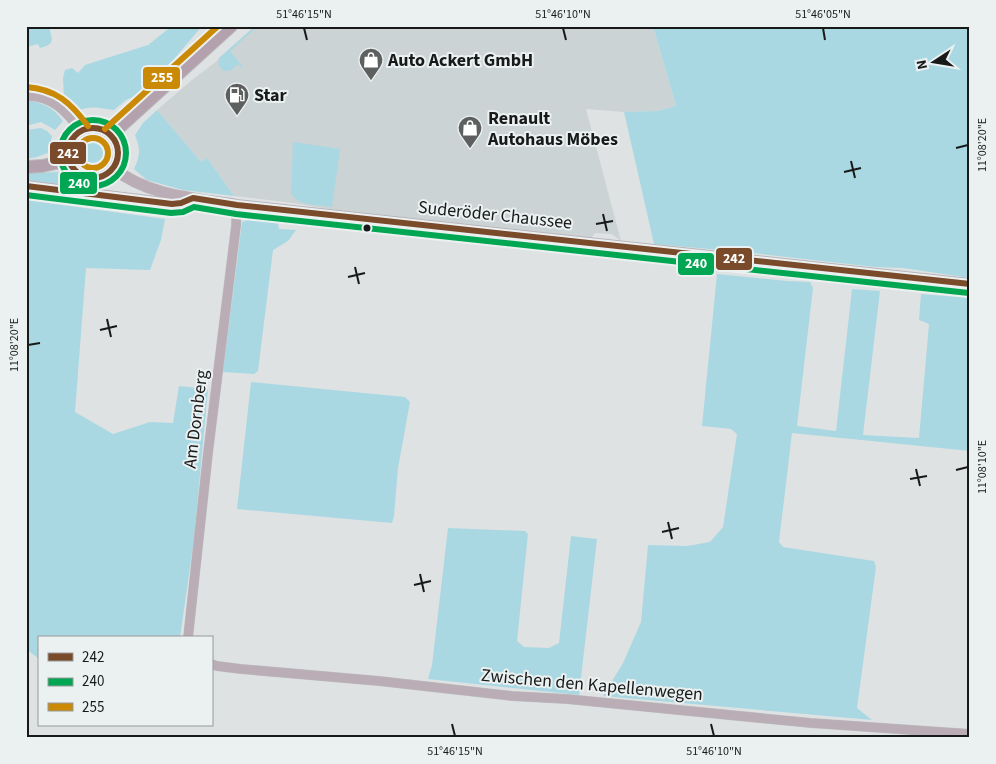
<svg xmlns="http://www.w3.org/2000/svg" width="996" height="764" font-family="'Source Sans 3',sans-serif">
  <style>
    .built { fill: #cbd3d5 }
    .green { fill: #a9d8e3 }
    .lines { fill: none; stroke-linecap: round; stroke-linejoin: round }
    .minor-casing { stroke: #bcbebe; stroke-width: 10 }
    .tertiary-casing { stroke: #bcbebe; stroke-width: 12 }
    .secondary-casing { stroke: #bcbebe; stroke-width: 14 }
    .minor { stroke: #bbadb6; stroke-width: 9 }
    .tertiary { stroke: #bbadb6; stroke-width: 11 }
    .secondary { stroke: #b3a1ad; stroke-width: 12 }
    .bus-1-casing { stroke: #ebf0f1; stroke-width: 10 }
    .bus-2-casing { stroke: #ebf0f1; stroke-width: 10 }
    .bus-3-casing { stroke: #ebf0f1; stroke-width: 10 }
    .bus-1 { stroke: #7a4b2a; stroke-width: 6 }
    .bus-2 { stroke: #00a651; stroke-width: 6 }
    .bus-3 { stroke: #ca8a05; stroke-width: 6 }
    .ticks { fill: none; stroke: #181a1a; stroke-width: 2 }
    .bus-dot { fill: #181a1a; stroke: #ebf0f1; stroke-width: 2 }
    .labels { text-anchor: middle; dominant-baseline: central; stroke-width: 4; stroke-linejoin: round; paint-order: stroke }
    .poi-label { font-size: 18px; font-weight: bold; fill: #181a1a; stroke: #ebf0f1; text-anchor: start }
    .street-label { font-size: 18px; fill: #181a1a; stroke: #ebf0f1 }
    .line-badge { stroke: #ebf0f1; stroke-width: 2 }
    .badge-label { font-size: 14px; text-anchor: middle; font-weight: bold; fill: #fff }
    .neatline { fill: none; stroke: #181a1a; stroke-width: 2 }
    .ticks-label { font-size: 12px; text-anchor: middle; fill: #181a1a }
  </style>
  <rect width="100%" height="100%" fill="#dfe2e3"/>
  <polygon class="built" points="255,26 653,26 676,106 657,111 624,112 586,109 621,241 612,234 595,233 591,238 335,210 293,203 234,196 207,158 201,162 157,110 192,80 217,61 219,58"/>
  <g class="green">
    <path d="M26 26H49C52 40 56 44 40 48L38 44 26 47Z"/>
    <path d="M172 26H202L169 65 140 94 126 100 114 110C101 109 93 105 80 110L64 98 63 78 65 70 72 68 78 73 85 65 148 45Z"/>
    <path d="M252 26H258L230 51 243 67 242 68 238 64C238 65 232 69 231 70 222 74 217 65 219 58L253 28Z"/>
    <polygon points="653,26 970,26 970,278 903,268 875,267 752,253 654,244 624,112 657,111 676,106"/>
    <path d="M26 101C42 101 54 108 63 121L55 130 41 122 26 126Z"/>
    <path d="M157 110 201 162 207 158 234 196 183 190 147 180 134 169C140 156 141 150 135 135L143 123Z"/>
    <polygon points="41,128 47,131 52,136 50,145 50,152 37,157 26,159 26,130"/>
    <circle cx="94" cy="152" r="15"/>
    <path d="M293 142 340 149 332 207C318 205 299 206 291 194Z"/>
    <polygon points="58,172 59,180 62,186 26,181 26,173"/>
    <polygon points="26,200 165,219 161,240 150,270 86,268 75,412 113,434 150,422 173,423 179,386 208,389 194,539 180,638 39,638 39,659 26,649"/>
    <polygon points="248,220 278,223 279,229 296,230 288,241 273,250 258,371 254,374 223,372 242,222"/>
    <polygon points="717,274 787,281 810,282 813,288 797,426 836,431 852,289 880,291 863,435 919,438 929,324 919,320 921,294 970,298 970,451 792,433 779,542 783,547 874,561 876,567 857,708 872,720 603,696 623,663 641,622 648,545 687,546 710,542 723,527 737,434 731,429 702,426"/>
    <polygon points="251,382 405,397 410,402 398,468 394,516 392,523 237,509"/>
    <polygon points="448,528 525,531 528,534 517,641 524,647 549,648 559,643 571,536 597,539 579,695 428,679 432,665"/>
  </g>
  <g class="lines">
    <defs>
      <g id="minor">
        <path d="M26 96C52 95 67 112 81 131"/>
        <polyline points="188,638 208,453 236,226 237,205"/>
        <polyline points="211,664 217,666 241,669 379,681 512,696 567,699 811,723 970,734"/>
      </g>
      <g id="tertiary">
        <path d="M113 168C148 196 194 198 237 205L970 284"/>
        <polyline points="26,186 172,204 181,203 190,199"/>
      </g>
      <g id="secondary">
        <circle cx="93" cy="153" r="25"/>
        <polyline points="111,135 231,26"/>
        <polyline points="26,167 42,166 70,160"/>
      </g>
    </defs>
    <use href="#minor" class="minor-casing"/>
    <use href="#tertiary" class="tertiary-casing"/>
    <use href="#secondary" class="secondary-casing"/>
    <use href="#minor" class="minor"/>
    <use href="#tertiary" class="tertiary"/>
    <use href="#secondary" class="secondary"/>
    <defs>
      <g id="bus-1">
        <circle cx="93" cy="153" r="25"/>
        <polyline points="26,186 172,204 181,203 193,198 237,205 970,284"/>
      </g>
      <g id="bus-2">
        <circle cx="93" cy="153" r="33"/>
        <polyline points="26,195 171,213 183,212 194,207 236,214 969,293"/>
      </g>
      <g id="bus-3">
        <path d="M26 87C56 89 71 103 88 126"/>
        <polyline points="105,129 218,26"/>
        <circle cx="93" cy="153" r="15"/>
      </g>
    </defs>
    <use href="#bus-1" class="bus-1-casing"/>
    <use href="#bus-2" class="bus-2-casing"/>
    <use href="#bus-3" class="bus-3-casing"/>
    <use href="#bus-1" class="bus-1"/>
    <use href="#bus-2" class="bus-2"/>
    <use href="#bus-3" class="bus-3"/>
  </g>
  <path class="ticks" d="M304 28 307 40M563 28 566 40M823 28 825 40M956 148 968 145M851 161 855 178M844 172 861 168M603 214 607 231M596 224 613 221M355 267 359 284M348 277 365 273M107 319 111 337M100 330 117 326M28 345 40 343M916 469 920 486M956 470 968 467M910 479 927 476M668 522 672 539M662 532 679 528M420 574 424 592M414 585 431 581M452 724 455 736M711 724 714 736"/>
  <defs>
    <symbol id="shop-pin" viewBox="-11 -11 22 30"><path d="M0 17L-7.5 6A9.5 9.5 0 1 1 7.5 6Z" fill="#5e6060" stroke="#ebf0f1"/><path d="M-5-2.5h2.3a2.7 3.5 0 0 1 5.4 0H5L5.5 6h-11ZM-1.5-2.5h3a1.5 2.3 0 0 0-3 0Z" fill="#fff"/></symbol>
    <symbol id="fuel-pin" viewBox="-11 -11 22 30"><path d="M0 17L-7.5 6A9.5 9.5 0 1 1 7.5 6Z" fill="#5e6060" stroke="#ebf0f1"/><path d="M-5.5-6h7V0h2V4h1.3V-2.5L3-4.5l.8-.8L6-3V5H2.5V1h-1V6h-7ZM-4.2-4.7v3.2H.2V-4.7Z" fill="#fff"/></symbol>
  </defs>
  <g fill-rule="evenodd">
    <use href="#shop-pin" x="357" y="46" width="28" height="38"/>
    <use href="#fuel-pin" x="223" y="81" width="28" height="38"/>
    <use href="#shop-pin" x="456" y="114" width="28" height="38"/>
  </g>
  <circle class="bus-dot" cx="367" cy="228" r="4.5"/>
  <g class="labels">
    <g class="poi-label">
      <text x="388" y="60">Auto Ackert GmbH</text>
      <text x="254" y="95">Star</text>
      <text x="488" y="118">Renault<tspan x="488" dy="21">Autohaus Möbes</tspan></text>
    </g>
    <g class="street-label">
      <text transform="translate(495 215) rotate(6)">Suderöder Chaussee</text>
      <text transform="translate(196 419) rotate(-83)">Am Dornberg</text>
      <text transform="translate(592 685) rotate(5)">Zwischen den Kapellenwegen</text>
    </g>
  </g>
  <g class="line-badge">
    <rect x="142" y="66" width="39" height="24" rx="5" fill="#ca8a05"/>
    <rect x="49" y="141" width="38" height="24" rx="5" fill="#7a4b2a"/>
    <rect x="59" y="171" width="39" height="24" rx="5" fill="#00a651"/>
    <rect x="715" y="247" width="38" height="24" rx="5" fill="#7a4b2a"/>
    <rect x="677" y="252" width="38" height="24" rx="5" fill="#00a651"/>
  </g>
  <g class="badge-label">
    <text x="162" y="82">255</text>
    <text x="68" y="158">242</text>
    <text x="79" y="188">240</text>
    <text x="734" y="263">242</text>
    <text x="696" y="268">240</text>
  </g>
  <rect width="996" height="764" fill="none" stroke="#ebf0f1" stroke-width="55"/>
  <rect x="38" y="636" width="175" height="90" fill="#ebf0f1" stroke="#979a9b"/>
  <rect x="48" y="653" width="25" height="8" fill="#7a4b2a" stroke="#979a9b"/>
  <text x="82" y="662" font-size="15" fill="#181a1a">242</text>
  <rect x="48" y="678" width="25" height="8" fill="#00a651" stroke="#979a9b"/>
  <text x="82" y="686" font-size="15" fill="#181a1a">240</text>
  <rect x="48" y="703" width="25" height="8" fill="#ca8a05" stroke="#979a9b"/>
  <text x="82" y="712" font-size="15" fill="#181a1a">255</text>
  <g transform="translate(934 62) rotate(258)" stroke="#ebf0f1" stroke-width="4" paint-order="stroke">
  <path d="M0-4L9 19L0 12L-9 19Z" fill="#181a1a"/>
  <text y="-8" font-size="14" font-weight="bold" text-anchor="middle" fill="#181a1a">N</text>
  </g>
  <rect x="28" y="28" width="940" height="708" class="neatline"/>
  <g class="ticks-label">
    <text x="304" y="18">51°46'15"N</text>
    <text x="563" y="18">51°46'10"N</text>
    <text x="823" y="18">51°46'05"N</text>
    <text transform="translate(982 145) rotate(-90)" y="4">11°08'20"E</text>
    <text transform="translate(14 345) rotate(-90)" y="4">11°08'20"E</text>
    <text transform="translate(982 467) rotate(-90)" y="4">11°08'10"E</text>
    <text x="455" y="755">51°46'15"N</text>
    <text x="714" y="755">51°46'10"N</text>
  </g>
</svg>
